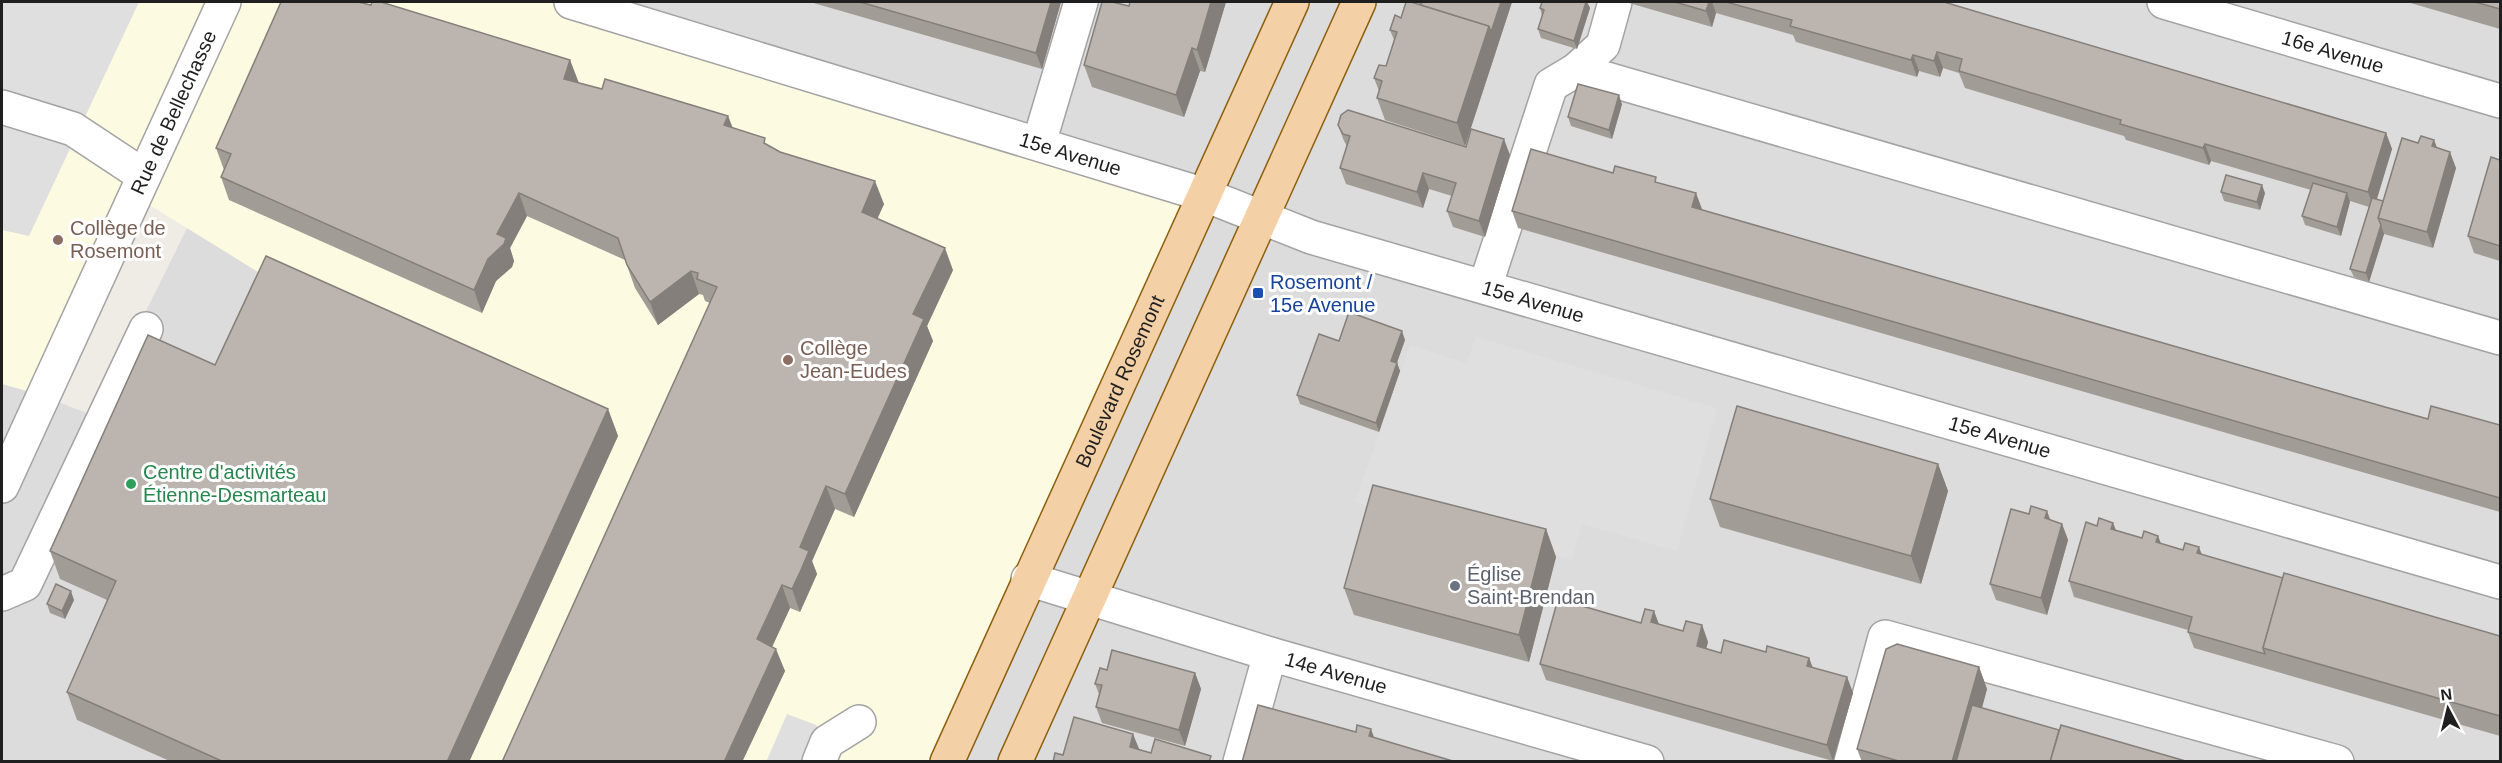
<svg xmlns="http://www.w3.org/2000/svg" width="2502" height="763" font-family="Helvetica,sans-serif">
  <style>
    .residential { fill: #dddcdc }
    .education { fill: #fcfbe2 }
    .parking { fill: #dfdfdf }
    .lines { fill: none; stroke-linecap: round; stroke-linejoin: round }
    .minor-casing { stroke: #a3a3a3; stroke-width: 36 }
    .major-casing { stroke: #8d5f0d; stroke-width: 36 }
    .minor { stroke: #fff; stroke-width: 33 }
    .major { stroke: #f4d0a6; stroke-width: 33 }
    .wall { fill: #a29c96 }
    .shaded-wall { fill: #847f7a }
    .building { fill: #bcb5af; stroke: #847f7a; stroke-width: 1.5 }
    .education-dot { fill: #8d6e63; stroke: #fff; stroke-width: 2 }
    .transit-dot { fill: #1a4fb4; stroke: #fff; stroke-width: 2 }
    .leisure-dot { fill: #2e9e5b; stroke: #fff; stroke-width: 2 }
    .worship-dot { fill: #6b7280; stroke: #fff; stroke-width: 2 }
    .labels { text-anchor: middle; dominant-baseline: central; stroke-width: 6; stroke-linejoin: round; paint-order: stroke }
    .street-label { font-size: 20px; fill: #1f1f1f; stroke: #fff }
    .education-label { font-size: 20px; fill: #785e54; stroke: #fff; text-anchor: start }
    .transit-label { font-size: 20px; fill: #164399; stroke: #fff; text-anchor: start }
    .leisure-label { font-size: 20px; fill: #27864d; stroke: #fff; text-anchor: start }
    .worship-label { font-size: 20px; fill: #5b616d; stroke: #fff; text-anchor: start }
  </style>
  <rect width="100%" height="100%" fill="#efece6"/>
  <polygon class="residential" points="299,2 2500,2 2500,761 2,761 2,384 43,396 94,416"/>
  <polygon class="education" points="2,2 563,2 1205,195 946,761 469,761 276,283 135,196 43,395 2,384"/>
  <g class="parking">
    <polygon points="2,2 139,2 29,236 2,230"/>
    <polygon points="1476,337 1717,408 1677,551 1582,524 1572,560 1355,502 1410,345 1466,363"/>
    <polygon points="787,714 816,725 840,761 766,762"/>
  </g>
  <g class="lines">
    <defs>
      <g id="minor">
        <path id="s1" d="M571 2 1205 195 1311 237 2500 582"/>
        <path id="s2" d="M2164 2 2500 101"/>
        <polyline points="1576,70 2500,338"/>
        <polyline points="2,107 73,129 144,176"/>
        <polyline points="1039,143 1081,2"/>
        <polyline points="1485,287 1551,85 1576,70 1603,45 1615,2"/>
        <path id="s3" d="M2 486 224 2"/>
        <path id="s4" d="M1028 579 1270 654 1647 762"/>
        <polyline points="2,594 25,584 146,329"/>
        <polyline points="819,762 827,742 859,722"/>
        <polyline points="1240,762 1270,654"/>
        <polyline points="1851,762 1885,637 2337,762"/>
      </g>
      <g id="major">
        <path id="s5" d="M947 762 1292 2"/>
        <polyline points="1015,762 1359,2"/>
      </g>
    </defs>
    <use href="#minor" class="minor-casing"/>
    <use href="#major" class="major-casing"/>
    <use href="#minor" class="minor"/>
    <use href="#major" class="major"/>
  </g>
  <g class="wall">
    <polygon points="810,2 1061,2 1042,69"/>
    <polygon points="1130,2 1226,2 1205,72 1200,71 1184,117 1092,87 1084,65 1129,6"/>
    <polygon points="1418,2 1512,2 1465,146 1385,120 1377,98 1379,91 1374,78 1386,66 1394,40 1390,30 1401,18 1419,4"/>
    <polygon points="1542,2 1587,2 1590,8 1577,49 1541,38 1538,29 1542,16 1540,8"/>
    <polygon points="1629,2 1944,2 2386,133 2392,149 2377,199 2383,201 2418,143 2434,140 2437,148 2456,168 2433,248 2384,234 2369,282 2354,277 2350,269 2369,207 2350,201 2341,236 2305,225 2302,216 2311,190 2211,161 2209,165 2126,140 2124,136 1965,88 1959,73 1943,68 1940,77 1919,71 1917,77 1796,42 1793,35 1716,13 1712,27 1629,3"/>
    <polygon points="2407,2 2500,2 2500,29"/>
    <polygon points="570,60 578,83 602,89 728,116 733,128 884,204 877,219 953,270 927,326 933,341 854,517 835,509 812,561 817,574 809,592 800,612 790,608 772,647 785,671 742,762 710,303 705,301 703,295 699,294 658,325 635,288 625,260 527,216 510,248 514,261 512,267 496,281 482,313 229,200 221,177 224,170 216,148"/>
    <polygon points="1622,104 1612,139 1571,126 1568,117"/>
    <polygon points="1338,125 1510,155 1485,237 1453,227 1447,211 1452,196 1429,189 1423,208 1346,184 1340,168 1347,146 1344,141"/>
    <polygon points="2500,160 2500,261 2474,253 2468,236"/>
    <polygon points="1658,183 1701,210 2428,419 2500,425 2500,512 1518,228 1512,211"/>
    <polygon points="2221,192 2265,193 2260,210 2224,201"/>
    <polygon points="1405,340 1397,363 1400,371 1379,432 1300,404 1297,395 1339,341"/>
    <polygon points="215,365 608,409 618,436 469,762 172,762 77,720 67,692 107,600 60,579 50,551"/>
    <polygon points="1938,464 1948,491 1921,584 1720,527 1710,499"/>
    <polygon points="2050,520 2062,524 2068,540 2047,615 1996,600 1990,584"/>
    <polygon points="2113,523 2116,530 2142,538 2158,536 2161,544 2183,550 2283,578 2500,636 2500,736 2194,648 2188,632 2188,630 2074,597 2069,581 2097,526"/>
    <polygon points="1546,529 1556,557 1529,662 1354,615 1344,588"/>
    <polygon points="74,600 65,619 50,613 47,604"/>
    <polygon points="1654,611 1659,624 1683,631 1702,625 1708,642 1706,648 1721,653 1766,652 1809,658 1813,668 1847,677 1853,693 1833,761 1546,680 1540,664 1641,623"/>
    <polygon points="1979,667 1987,689 1982,708 2059,730 2189,762 1862,762 1857,749"/>
    <polygon points="1107,670 1195,673 1201,689 1185,746 1102,723 1096,707 1099,694 1095,684"/>
  </g>
  <g class="shaded-wall">
    <polygon points="1051,2 1061,2 1042,69 1036,53"/>
    <polygon points="1211,2 1226,2 1205,72 1197,50"/>
    <polygon points="1501,2 1512,2 1465,146 1457,123 1489,26"/>
    <polygon points="1586,2 1587,2 1590,8 1577,49 1574,41"/>
    <polygon points="1709,2 1712,2 1716,13 1712,27 1706,11"/>
    <polygon points="1192,48 1200,71 1184,117 1176,95"/>
    <polygon points="1937,52 1943,68 1940,77 1934,61"/>
    <polygon points="1913,55 1919,71 1917,77 1911,60"/>
    <polygon points="570,60 579,83 564,79"/>
    <polygon points="1619,95 1622,104 1612,139 1609,130"/>
    <polygon points="728,116 736,139 724,125"/>
    <polygon points="2386,133 2392,149 2374,208 2368,192"/>
    <polygon points="1504,139 1510,155 1485,237 1479,221"/>
    <polygon points="2434,140 2440,156 2432,146"/>
    <polygon points="2205,144 2211,161 2209,165 2203,148"/>
    <polygon points="2450,152 2456,168 2433,248 2427,232"/>
    <polygon points="1423,173 1429,189 1423,208 1417,192"/>
    <polygon points="875,181 884,204 870,235 862,212"/>
    <polygon points="2262,185 2265,193 2260,210 2257,202"/>
    <polygon points="519,193 527,216 510,248 514,261 512,267 496,281 482,313 474,290 497,234"/>
    <polygon points="1696,193 1702,209 1698,224 1692,207"/>
    <polygon points="2347,193 2350,202 2341,236 2337,227"/>
    <polygon points="2381,225 2384,234 2369,282 2366,273"/>
    <polygon points="945,248 953,270 927,326 933,341 854,517 845,494 913,314"/>
    <polygon points="691,271 699,294 658,325 650,302"/>
    <polygon points="1402,331 1405,340 1394,370 1391,361"/>
    <polygon points="1397,363 1400,371 1379,432 1376,423"/>
    <polygon points="608,409 618,436 469,762 447,762"/>
    <polygon points="1938,464 1948,491 1921,584 1911,556"/>
    <polygon points="826,486 835,509 812,561 817,574 800,612 792,589 800,547"/>
    <polygon points="2047,511 2053,527 2045,518"/>
    <polygon points="2113,523 2119,539 2111,529"/>
    <polygon points="2062,524 2068,540 2047,615 2041,598"/>
    <polygon points="1546,529 1556,557 1529,662 1519,635"/>
    <polygon points="2158,536 2164,552 2156,542"/>
    <polygon points="2199,547 2205,563 2197,553"/>
    <polygon points="782,585 790,608 765,662 757,639"/>
    <polygon points="71,591 74,600 65,619 62,611"/>
    <polygon points="1654,611 1660,628 1651,622"/>
    <polygon points="1702,625 1708,642 1703,662 1697,646"/>
    <polygon points="776,649 785,671 742,762 724,762"/>
    <polygon points="1809,658 1815,674 1807,666"/>
    <polygon points="1979,667 1987,689 1967,762 1952,762"/>
    <polygon points="1195,673 1201,689 1185,746 1179,730"/>
    <polygon points="1847,677 1853,693 1833,761 1827,745"/>
    <polygon points="1371,729 1377,745 1369,736"/>
    <polygon points="1133,734 1142,756 1130,747"/>
  </g>
  <g class="building">
    <polygon points="281,2 358,2 371,5 372,2 381,2 570,60 564,79 602,89 605,79 728,116 724,125 765,138 764,143 780,152 875,181 862,212 945,248 913,314 924,319 845,494 826,486 800,547 809,551 801,570 792,589 782,585 757,639 776,649 724,762 502,762 717,287 697,279 698,273 691,271 650,302 627,265 618,238 519,193 497,234 506,238 504,244 488,259 474,290 221,177 231,154 216,148"/>
    <polygon points="860,2 1051,2 1036,53"/>
    <polygon points="1102,2 1112,2 1129,6 1130,2 1211,2 1197,50 1192,48 1176,95 1084,65"/>
    <polygon points="1406,2 1411,2 1489,26 1457,123 1377,98 1382,81 1374,78 1379,65 1386,66 1397,32 1390,30 1395,15 1401,18"/>
    <polygon points="1422,2 1501,2 1491,32 1489,26 1421,5"/>
    <polygon points="1542,2 1586,2 1574,41 1538,29 1544,10 1540,8"/>
    <polygon points="1675,2 1709,2 1706,11"/>
    <polygon points="1726,2 1944,2 2386,133 2368,192 2205,144 2203,148 2120,124 2121,120 1959,71 1962,59 1937,52 1934,61 1913,55 1911,60 1790,26 1792,20"/>
    <polygon points="2475,2 2500,2 2500,9"/>
    <polygon points="1578,84 1619,95 1609,130 1568,117"/>
    <polygon points="1348,110 1466,147 1471,129 1504,139 1479,221 1447,211 1456,183 1423,173 1417,192 1340,168 1350,136 1343,134 1338,125 1341,115"/>
    <polygon points="2421,136 2434,140 2432,146 2450,152 2427,232 2378,218 2402,138 2418,143"/>
    <polygon points="1531,149 1613,173 1615,166 1656,177 1655,182 1696,193 1692,207 2385,407 2428,419 2431,406 2500,425 2500,498 1512,211"/>
    <polygon points="2491,157 2500,160 2500,246 2468,236"/>
    <polygon points="2226,175 2262,185 2257,202 2221,192"/>
    <polygon points="2313,183 2347,193 2337,227 2302,216"/>
    <polygon points="2372,198 2383,201 2378,218 2381,225 2366,273 2350,269"/>
    <polygon points="266,256 608,409 447,762 224,762 67,692 116,581 50,551 148,335 215,365"/>
    <polygon points="1349,312 1402,331 1391,361 1397,363 1376,423 1297,395 1319,334 1339,341"/>
    <polygon points="1737,406 1938,464 1911,556 1710,499"/>
    <polygon points="1373,485 1546,529 1519,635 1344,588"/>
    <polygon points="2031,506 2047,511 2045,518 2062,524 2041,598 1990,584 2011,509 2029,514"/>
    <polygon points="2099,518 2113,523 2111,529 2142,538 2144,531 2158,536 2156,542 2183,550 2185,543 2199,547 2197,553 2283,578 2263,648 2265,654 2188,632 2192,617 2069,581 2086,522 2097,526"/>
    <polygon points="2284,573 2500,636 2500,716 2263,648"/>
    <polygon points="56,584 71,591 62,611 47,604"/>
    <polygon points="1558,599 1641,623 1645,609 1654,611 1651,622 1683,631 1686,621 1702,625 1697,646 1721,653 1724,640 1766,652 1767,646 1809,658 1807,666 1847,677 1827,745 1540,664"/>
    <polygon points="1897,644 1979,667 1952,762 1902,762 1857,749 1886,649"/>
    <polygon points="1112,650 1195,673 1179,730 1096,707 1102,685 1095,684 1100,668 1107,670"/>
    <polygon points="1258,705 1356,732 1357,725 1371,729 1369,736 1456,762 1242,762"/>
    <polygon points="1972,705 2059,730 2050,762 1956,762"/>
    <polygon points="1074,717 1133,734 1130,747 1151,753 1155,739 1211,756 1209,762 1053,762 1055,753 1063,755"/>
    <polygon points="2061,725 2189,762 2050,762"/>
  </g>
  <g class="education-dot">
    <circle cx="58" cy="240" r="6"/>
    <circle cx="788" cy="360" r="6"/>
  </g>
  <rect class="transit-dot" x="1252" y="287" width="12" height="12" rx="3"/>
  <circle class="leisure-dot" cx="131" cy="484" r="6"/>
  <circle class="worship-dot" cx="1455" cy="586" r="6"/>
  <g class="labels">
    <g class="street-label">
      <text stroke="none"><textPath href="#s2" startOffset="176">16e Avenue</textPath></text>
      <text stroke="none"><textPath href="#s3" startOffset="411">Rue de Bellechasse</textPath></text>
      <text stroke="none"><textPath href="#s1" startOffset="522">15e Avenue</textPath></text>
      <text stroke="none"><textPath href="#s1" startOffset="1008">15e Avenue</textPath></text>
      <text stroke="none"><textPath href="#s5" startOffset="418">Boulevard Rosemont</textPath></text>
      <text stroke="none"><textPath href="#s1" startOffset="1494">15e Avenue</textPath></text>
      <text stroke="none"><textPath href="#s4" startOffset="322">14e Avenue</textPath></text>
    </g>
    <g class="education-label">
      <text x="70" y="228">Collège de<tspan x="70" dy="23">Rosemont</tspan></text>
      <text x="800" y="348">Collège<tspan x="800" dy="23">Jean-Eudes</tspan></text>
    </g>
    <g class="transit-label">
      <text x="1270" y="282">Rosemont /<tspan x="1270" dy="23">15e Avenue</tspan></text>
    </g>
    <g class="leisure-label">
      <text x="143" y="472">Centre d'activités<tspan x="143" dy="23">Étienne-Desmarteau</tspan></text>
    </g>
    <g class="worship-label">
      <text x="1467" y="574">Église<tspan x="1467" dy="23">Saint-Brendan</tspan></text>
    </g>
  </g>
  <rect width="2502" height="763" fill="none" stroke="#1f1f1f" stroke-width="6"/>
  <g transform="translate(2448 709) rotate(353)" stroke="#ffffff" stroke-width="4.5" paint-order="stroke">
  <path d="M0-4.5L10 22L0 15L-10 22Z" fill="#1f1f1f"/>
  <text y="-9" font-size="16" font-weight="bold" text-anchor="middle" fill="#1f1f1f">N</text>
  </g>
</svg>
